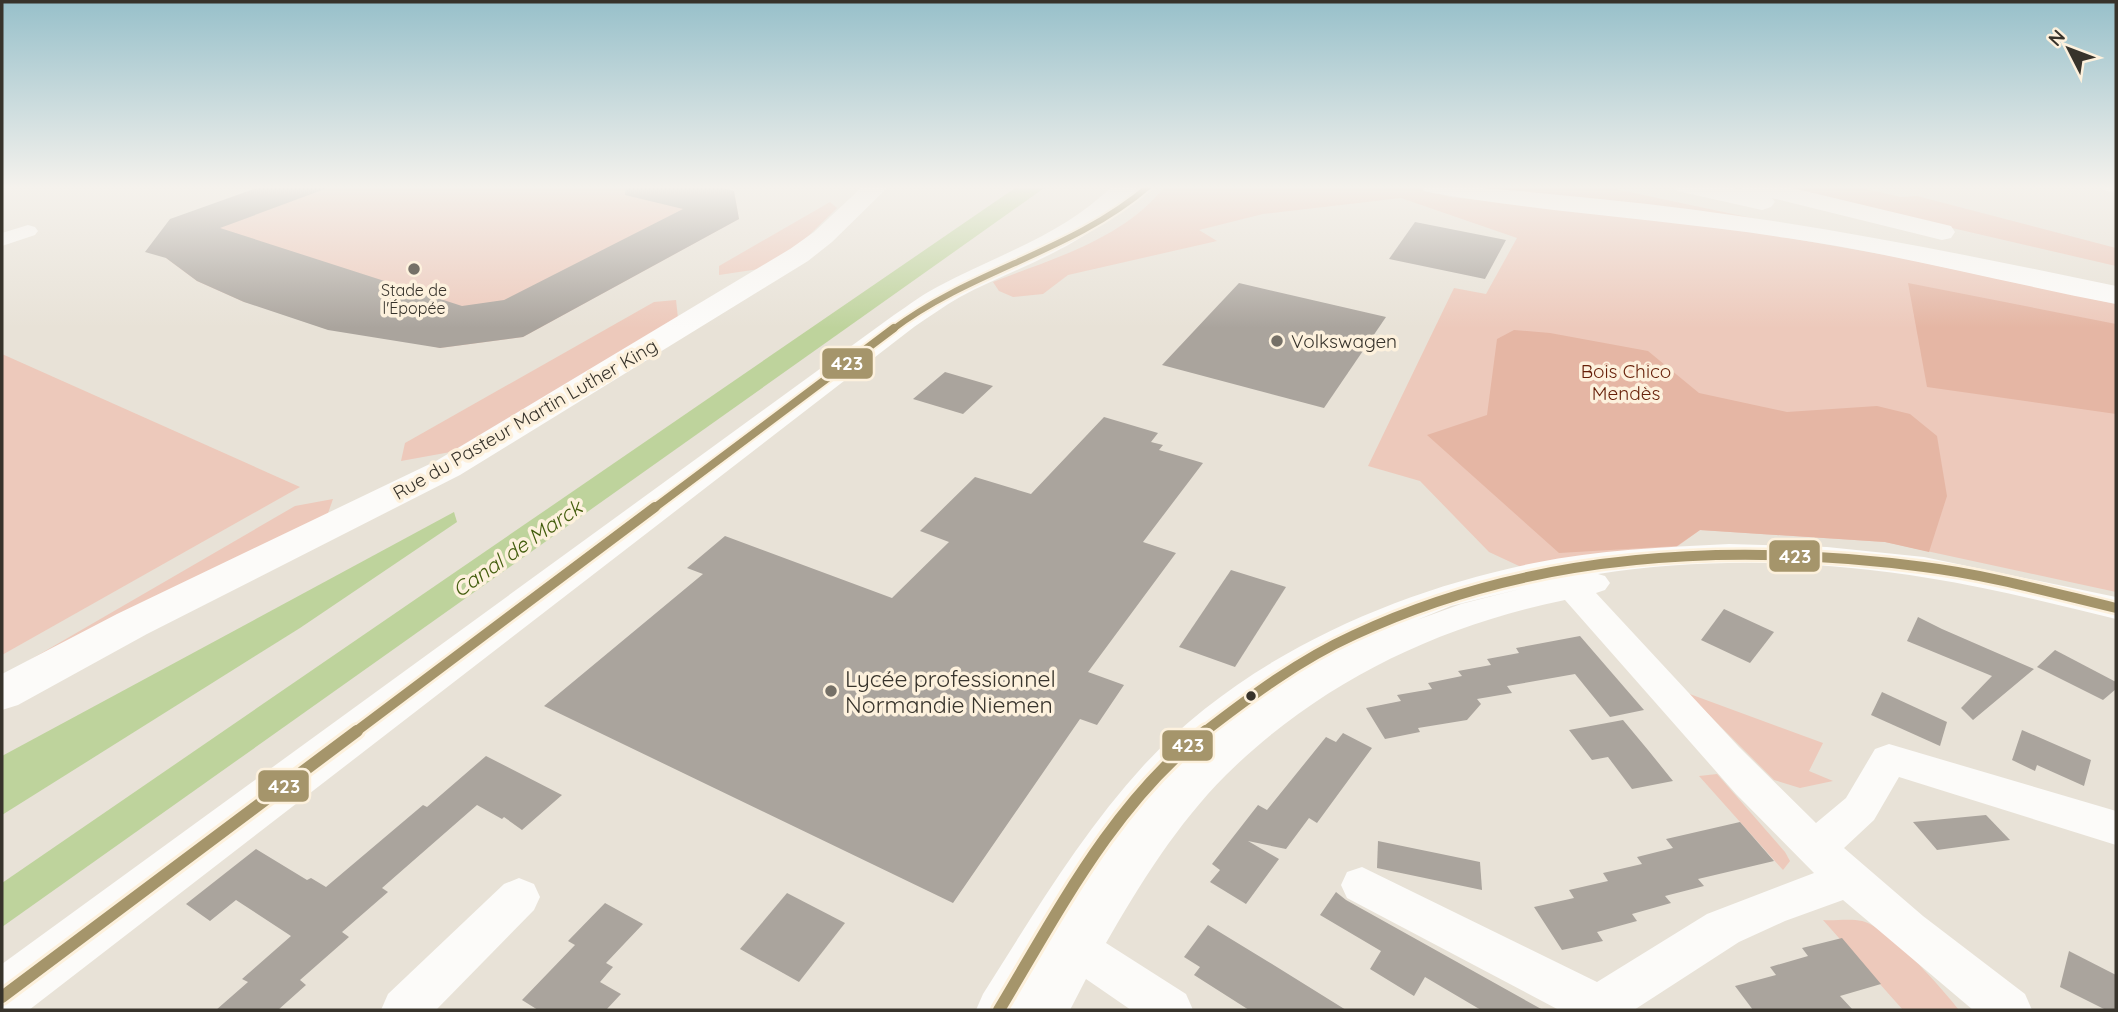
<svg xmlns="http://www.w3.org/2000/svg" width="2118" height="1012" font-family="Quicksand,sans-serif">
  <style>
    .green { fill: #edc9bb }
    .forest { fill: #e5b6a4 }
    .water { fill: #bed39c }
    .building { fill: #aaa49d }
    .lines { fill: none; stroke-linecap: round; stroke-linejoin: round }
    .minor { fill: #fcfbf9; fill-rule: evenodd }
    .tertiary { fill: #fcfbf9; fill-rule: evenodd }
    .motorway { fill: #fcfbf9; fill-rule: evenodd }
    .bus-1-far3-casing { stroke: #fdf1dd; stroke-width: 10 }
    .bus-1-far2-casing { stroke: #fdf1dd; stroke-width: 12 }
    .bus-1-far1-casing { stroke: #fdf1dd; stroke-width: 15 }
    .bus-1-casing { stroke: #fdf1dd; stroke-width: 18 }
    .bus-1-far3 { stroke: #a5956b; stroke-width: 6 }
    .bus-1-far2 { stroke: #a5956b; stroke-width: 8 }
    .bus-1-far1 { stroke: #a5956b; stroke-width: 10 }
    .bus-1 { stroke: #a5956b; stroke-width: 12 }
    .poi-dot { fill: #757067; stroke: #fdf1dd; stroke-width: 2.5 }
    .bus-dot { fill: #37332b; stroke: #fdf1dd; stroke-width: 2.5 }
    .labels { text-anchor: middle; dominant-baseline: central; stroke-width: 7; stroke-linejoin: round; paint-order: stroke }
    .far-poi-label { font-size: 16px; fill: #37332b; stroke: #fdf1dd }
    .poi-label { font-size: 19px; fill: #37332b; stroke: #fdf1dd; text-anchor: start }
    .park-label { font-size: 19px; fill: #661f08; stroke: #fdf1dd }
    .street-label { font-size: 19px; fill: #37332b; stroke: #fdf1dd }
    .water-label { font-size: 21px; font-style: italic; fill: #435d0d; stroke: #fdf1dd }
    .near-poi-label { font-size: 23px; fill: #37332b; stroke: #fdf1dd; text-anchor: start }
    .line-badge { stroke: #fdf1dd; stroke-width: 2.5 }
    .badge-label { font-size: 19px; text-anchor: middle; font-weight: bold; fill: #fff }
  </style>
  <rect width="100%" height="100%" fill="#e8e2d7"/>
  <g class="green">
    <polygon points="262,186 715,186 734,191 739,219 523,337 440,348 244,302 197,281 166,258"/>
    <path d="M1165 186H1412L1450 197 1732 228 1897 257 2116 304V592L1885 542 1700 530 1664 556 1534 573 1489 552 1420 481 1368 466 1454 288 1486 294 1517 238 1401 198 1263 214 1199 230 1217 241 1068 275 1043 294 1013 297 999 291 993 282C1054 258 1124 239 1165 186Z"/>
    <polygon points="1453,186 1601,186 1785,225"/>
    <polygon points="1771,186 1853,186 1901,197 1917,196 2116,248 2116,266"/>
    <polygon points="830,202 837,208 802,242 759,269 719,275 719,266"/>
    <polygon points="676,300 678,318 456,451 401,461 405,443 654,302"/>
    <polygon points="2,354 300,487 2,655"/>
    <polygon points="333,499 326,519 21,665 295,506"/>
    <polygon points="1687,693 1823,743 1809,771 1833,781 1800,788 1774,780"/>
    <polygon points="1717,774 1785,852 1790,861 1783,870 1699,776"/>
    <path d="M1823 920C1835 921 1850 918 1862 921 1888 927 1942 988 1959 1010H1903Z"/>
  </g>
  <g class="forest">
    <polygon points="1908,283 2116,324 2116,414 1927,387"/>
    <polygon points="1514,330 1550,333 1648,351 1699,393 1787,412 1877,406 1910,414 1937,436 1947,496 1929,552 1885,542 1700,530 1677,546 1559,553 1427,435 1487,415 1497,339"/>
  </g>
  <g class="water">
    <polygon points="1018,186 1047,186 2,927 2,883"/>
    <polygon points="454,512 457,522 300,628 2,815 2,756"/>
  </g>
  <g class="building">
    <polygon points="262,186 325,186 325,189 220,228 462,306 504,300 683,209 625,195 626,186 715,186 734,191 739,219 523,337 440,348 328,330 244,302 197,281 166,258 145,252 170,219"/>
    <polygon points="1415,222 1506,240 1485,279 1389,259"/>
    <polygon points="1239,283 1386,317 1324,408 1162,365"/>
    <polygon points="945,372 993,386 963,414 913,399"/>
    <polygon points="1104,417 1158,433 1151,442 1163,445 1159,450 1203,463 1143,542 1176,553 1088,672 1124,685 1097,725 1080,719 953,903 544,706 703,574 687,568 725,536 892,598 949,542 920,531 975,477 1031,494"/>
    <polygon points="1231,570 1286,587 1235,667 1179,647"/>
    <polygon points="1724,609 1774,632 1750,663 1701,640"/>
    <polygon points="1918,617 1942,629 2034,669 1973,720 1961,708 1992,676 1907,641"/>
    <polygon points="1580,636 1644,710 1610,717 1575,674 1507,686 1512,693 1477,699 1481,704 1467,720 1418,728 1420,732 1385,739 1366,708 1401,701 1397,695 1432,689 1428,683 1462,676 1458,671 1491,665 1487,659 1519,653 1516,648"/>
    <polygon points="2055,650 2116,682 2116,689 2103,700 2037,667"/>
    <polygon points="1882,692 1947,722 1940,746 1871,715"/>
    <polygon points="1623,720 1648,750 1673,781 1632,789 1608,757 1592,760 1569,730"/>
    <polygon points="2022,730 2091,760 2084,786 2037,765 2035,771 2012,760"/>
    <polygon points="1343,733 1372,748 1317,823 1309,818 1286,849 1248,841 1279,859 1246,904 1210,882 1220,870 1212,864 1258,805 1267,810 1326,737 1336,742"/>
    <polygon points="486,756 562,795 522,830 504,817 502,819 477,805 382,888 388,892 342,932 349,937 300,980 306,985 278,1010 216,1010 248,982 242,979 291,936 236,900 210,921 186,904 256,849 307,880 311,878 326,887 423,805 427,807"/>
    <polygon points="1986,815 2010,840 1937,850 1913,822"/>
    <polygon points="1740,822 1774,861 1698,879 1704,886 1665,896 1671,903 1632,914 1637,921 1597,932 1603,941 1562,950 1534,907 1574,898 1569,890 1608,881 1603,873 1642,864 1637,857 1673,848 1666,839"/>
    <polygon points="1378,841 1480,862 1482,890 1377,868"/>
    <polygon points="1336,892 1346,900 1543,1010 1481,1010 1425,977 1414,996 1370,969 1381,951 1320,915"/>
    <polygon points="787,893 845,923 799,982 740,949"/>
    <polygon points="605,903 643,924 606,963 613,967 600,982 621,994 606,1010 538,1010 522,1000 575,945 568,941"/>
    <polygon points="1208,925 1267,961 1346,1010 1249,1010 1194,975 1200,967 1184,957"/>
    <polygon points="1842,938 1881,984 1840,996 1853,1010 1753,1010 1735,986 1776,975 1770,967 1808,956 1802,948"/>
    <polygon points="2069,951 2116,975 2116,1010 2106,1010 2060,987"/>
  </g>
  <g class="lines">
    <g class="minor">
      <polygon points="2102,186 2116,186 2116,193 2104,190"/>
      <polygon points="28,225 35,227 38,231 35,235 2,246 2,233"/>
      <path d="M1729 544 1827 547 1924 557 2116 597V619C2054 604 1992 588 1928 578 1821 560 1706 557 1598 574L1605 576 1610 583 1605 590 1596 593 1739 747 1816 823 1846 798 1875 749 1889 744 2116 811V845L1899 777 1874 820 1844 848 1923 916 2025 994 2032 1010H1973L1843 900 1785 921 1739 942 1634 1010H1559L1347 898 1341 885 1347 872 1362 867 1597 982 1707 914 1814 873 1736 794 1565 600C1437 626 1319 683 1226 775 1177 824 1140 884 1106 943L1186 994 1193 1010H1131L1086 979 1070 1010H976L983 994C1033 915 1081 834 1144 765 1244 657 1392 592 1534 563 1598 550 1663 547 1729 544ZM1548 582 1461 604 1417 620 1451 606Z"/>
      <polygon points="519,878 534,884 540,897 534,910 436,1010 381,1010 388,994 504,884"/>
    </g>
    <g class="tertiary">
      <polygon points="863,186 889,186 832,242 808,261 460,475 147,634 18,705 2,710 2,674 117,614 436,461 790,249 814,232"/>
      <path d="M1112 186H1138C1097 245 1019 265 960 297 944 306 929 317 914 327L29 1010H2V964L894 315C909 305 923 294 939 286 999 254 1063 235 1112 186Z"/>
    </g>
    <g class="motorway">
      <path d="M1421 186C1481 186 1540 193 1600 199 1775 216 1945 250 2116 286V304C2006 283 1898 254 1787 238 1669 220 1550 213 1433 193L1424 191Z"/>
      <polygon points="1674,186 1723,186 1743,190 1740,186 1784,186 1951,226 1955,232 1951,238 1942,240 1772,198 1775,202 1771,207 1762,210 1677,191"/>
    </g>
    <defs>
      <path id="bus-1-far3" d="M892 330C973 269 1072 252 1149 186"/>
      <polyline id="bus-1-far2" points="653,509 894,328"/>
      <g id="bus-1-far1">
        <polyline points="354,733 655,507"/>
        <path d="M1203 733C1251 696 1299 660 1354 635 1531 552 1732 542 1924 567 1989 575 2053 593 2116 608"/>
      </g>
      <g id="bus-1">
        <polyline points="2,997 357,731"/>
        <path d="M999 1010C1058 912 1114 802 1206 731"/>
      </g>
    </defs>
    <use href="#bus-1-far3" class="bus-1-far3-casing"/>
    <use href="#bus-1-far2" class="bus-1-far2-casing"/>
    <use href="#bus-1-far1" class="bus-1-far1-casing"/>
    <use href="#bus-1" class="bus-1-casing"/>
    <use href="#bus-1-far3" class="bus-1-far3"/>
    <use href="#bus-1-far2" class="bus-1-far2"/>
    <use href="#bus-1-far1" class="bus-1-far1"/>
    <use href="#bus-1" class="bus-1"/>
  </g>
  <linearGradient id="sky" x2="0" y2="1"><stop stop-color="#97c0ca"/><stop offset="0.57" stop-color="#f5f2ed"/><stop offset="1" stop-color="#f5f2ed" stop-opacity="0"/></linearGradient>
  <rect width="2118" height="328" fill="url(#sky)"/>
  <g class="poi-dot">
    <circle cx="414" cy="269" r="7"/>
    <circle cx="1277" cy="341" r="7"/>
    <circle cx="831" cy="691" r="7"/>
  </g>
  <circle class="bus-dot" cx="1251" cy="696" r="6"/>
  <g class="labels">
    <g class="far-poi-label">
      <text x="414" y="290">Stade de<tspan x="414" dy="18">l'Épopée</tspan></text>
    </g>
    <g class="poi-label">
      <text x="1291" y="341">Volkswagen</text>
    </g>
    <g class="park-label">
      <text x="1626" y="371">Bois Chico<tspan x="1626" dy="22">Mendès</tspan></text>
    </g>
    <g class="street-label">
      <text transform="translate(525 419) rotate(-30)">Rue du Pasteur Martin Luther King</text>
    </g>
    <g class="water-label">
      <text transform="translate(517 548) rotate(-35)">Canal de Marck</text>
    </g>
    <g class="near-poi-label">
      <text x="845" y="678">Lycée professionnel<tspan x="845" dy="26">Normandie Niemen</tspan></text>
    </g>
  </g>
  <g class="line-badge">
    <rect x="821" y="347" width="53" height="33" rx="7" fill="#a5956b"/>
    <rect x="1768" y="539" width="53" height="34" rx="7" fill="#a5956b"/>
    <rect x="1161" y="729" width="53" height="33" rx="7" fill="#a5956b"/>
    <rect x="257" y="769" width="53" height="34" rx="7" fill="#a5956b"/>
  </g>
  <g class="badge-label">
    <text x="847" y="370">423</text>
    <text x="1795" y="563">423</text>
    <text x="1188" y="752">423</text>
    <text x="284" y="793">423</text>
  </g>
  <rect width="2118" height="1012" fill="none" stroke="#37332b" stroke-width="7"/>
  <g transform="translate(2069 49) rotate(312)" stroke="#fdf1dd" stroke-width="5" paint-order="stroke">
  <path d="M0-5L12 26L0 18L-12 26Z" fill="#37332b"/>
  <text y="-10" font-size="19" font-weight="bold" text-anchor="middle" fill="#37332b">N</text>
  </g>
</svg>
